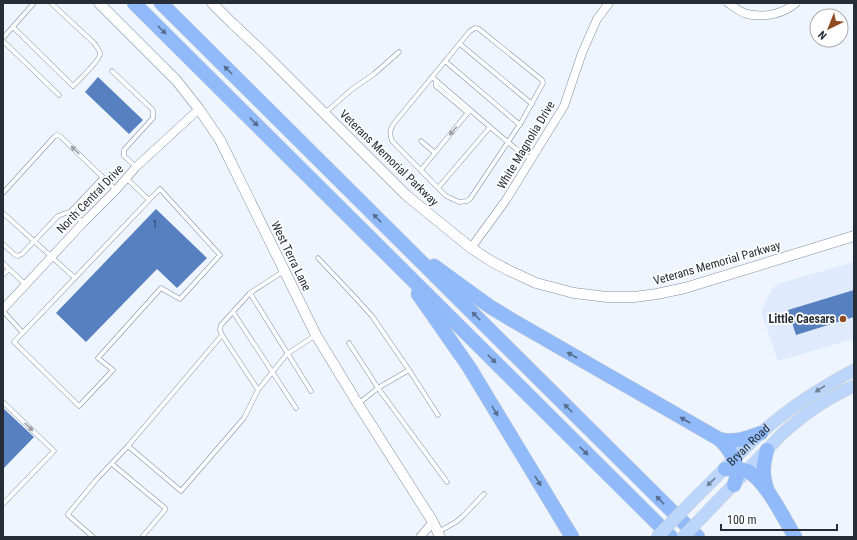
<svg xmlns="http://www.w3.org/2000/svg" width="857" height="540" font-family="'Roboto Condensed',sans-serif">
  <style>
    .built { fill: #dfebfd }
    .building { fill: #5680c0 }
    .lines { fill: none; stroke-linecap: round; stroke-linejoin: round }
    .service-casing { stroke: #818fa4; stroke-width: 5 }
    .minor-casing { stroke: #818fa4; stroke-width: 9 }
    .tertiary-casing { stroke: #818fa4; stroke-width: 11 }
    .primary-casing { stroke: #cfd1d3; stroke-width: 13 }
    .motorway-casing { stroke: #cfd1d3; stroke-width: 15 }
    .service { stroke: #fff; stroke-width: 4 }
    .minor { stroke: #fff; stroke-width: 8 }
    .tertiary { stroke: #fff; stroke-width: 10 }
    .primary { stroke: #bcd6fb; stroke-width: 12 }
    .motorway { stroke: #90baf9; stroke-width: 14 }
    .primary-bridge-casing { stroke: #cfd1d3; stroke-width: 13; stroke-linecap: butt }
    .primary-bridge { stroke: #bcd6fb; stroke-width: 12 }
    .oneway { fill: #566c8e }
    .oneway2 { fill: #9ea0a5 }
    .oneway3 { fill: #728298 }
    .poi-dot { fill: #904b22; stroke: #fff; stroke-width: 1.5 }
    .labels { text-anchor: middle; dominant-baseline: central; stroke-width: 3.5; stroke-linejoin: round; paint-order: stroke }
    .number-label { font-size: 10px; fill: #334258 }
    .street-label { font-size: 12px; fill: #272d36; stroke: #fff }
    .poi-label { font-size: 12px; font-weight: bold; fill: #272d36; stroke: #fff; text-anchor: end }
  </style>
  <rect width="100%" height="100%" fill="#eff5fe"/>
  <polygon class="built" points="854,262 854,339 778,361 761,312 770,292 777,284"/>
  <g class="building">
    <polygon points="98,77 143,120 129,134 85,92"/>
    <polygon points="156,209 207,258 177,288 157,269 86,342 56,313"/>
    <polygon points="854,290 854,317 796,335 788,310"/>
    <polygon points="3,408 34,437 3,469"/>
  </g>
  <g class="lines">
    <defs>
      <g id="service">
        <path d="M13 27 73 86C78 81 100 60 100 54 100 50 96 46 94 43L51 3"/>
        <path d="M475 28 479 29 542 80 543 83 522 121 470 199 467 201 459 202 446 196 392 141C389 133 390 128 395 122L470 31Z"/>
        <polyline points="3,38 34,3"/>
        <polyline points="3,41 59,95"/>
        <polyline points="460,44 532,104"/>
        <polyline points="445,61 520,125"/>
        <polyline points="112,71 153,110 153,118 124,150 124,156 136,167"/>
        <polyline points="432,77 490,127 515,148 531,159"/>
        <polyline points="436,81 436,86 468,113"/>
        <polyline points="325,113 351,90 374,74 399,52"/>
        <polyline points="421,141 435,153"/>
        <polyline points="421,170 470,110"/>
        <polyline points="127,179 149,200"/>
        <polyline points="438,188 490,127"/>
        <polygon points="160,189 220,255 180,299 161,288 98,358 113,370 79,406 14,342 149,200"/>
        <polyline points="3,193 54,137 57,135 60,136 116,190"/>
        <polyline points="71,211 83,223"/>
        <polyline points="3,213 75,278"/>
        <polyline points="3,244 15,255 18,256 22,254 58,216 71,211 103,177"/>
        <polyline points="318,258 352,294 372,316 409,370"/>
        <polyline points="3,263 9,269"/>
        <polyline points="284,271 250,293 221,325 220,330 222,335 258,390 287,354 316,335"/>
        <polyline points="3,275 9,269 26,285"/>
        <polyline points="250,293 311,391"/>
        <polyline points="3,311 23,333"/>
        <polyline points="233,312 296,408"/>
        <polyline points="222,335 128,446 181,491 244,418 258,390"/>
        <polyline points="349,343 378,388 358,404"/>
        <polyline points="3,402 54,451 3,504"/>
        <polyline points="438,415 409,370 378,388 447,482"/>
        <polyline points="112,464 165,508 165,510 142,537"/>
        <polyline points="438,532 456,522 463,516 484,494"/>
        <polyline points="93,537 68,515 68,514 97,479 128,446"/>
      </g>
      <g id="minor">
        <path d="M728 3C734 7 740 12 747 14 764 18 783 14 796 3"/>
        <polyline points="471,248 506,200 564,106 582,53 597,19 609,3"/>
        <polyline points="3,309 83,223 116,190 136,167 199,109"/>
        <polyline points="420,537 433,522"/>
      </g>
      <g id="tertiary">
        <polyline points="99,3 176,80 199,109 220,140 316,335 358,404 433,522 440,537"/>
        <polyline points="212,3 233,24 264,53 406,195 471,248 491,261 508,270 536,283 574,293 591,295 607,297 634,297 657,294 685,288 854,236"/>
      </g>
      <g id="primary">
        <path id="s1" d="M698 495C719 475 739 453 761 433 790 407 820 388 854 370"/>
        <path d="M711 508 782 434C804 414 827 398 854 386"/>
      </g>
      <g id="motorway">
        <polyline points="134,3 671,537"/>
        <polyline points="161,3 698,537"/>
        <path d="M434 266 489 306 512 320 719 439C734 443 747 438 761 433"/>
        <polyline points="418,294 469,367 572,537"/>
        <path d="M719 439C729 448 738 462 737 476 736 479 735 482 734 485"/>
        <path d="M767 450C763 465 762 474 767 489"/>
        <path d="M725 469C732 469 740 468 747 471 765 479 784 519 795 537"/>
      </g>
    </defs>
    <use href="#service" class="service-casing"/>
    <use href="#minor" class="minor-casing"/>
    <use href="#tertiary" class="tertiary-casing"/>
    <use href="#primary" class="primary-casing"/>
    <use href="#motorway" class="motorway-casing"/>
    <use href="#service" class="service"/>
    <use href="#minor" class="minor"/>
    <use href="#tertiary" class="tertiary"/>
    <use href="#primary" class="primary"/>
    <use href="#motorway" class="motorway"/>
    <defs>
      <g id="primary-bridge">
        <polyline points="657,537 698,495"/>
        <polyline points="683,537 711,508"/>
      </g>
    </defs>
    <use href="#primary-bridge" class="primary-bridge-casing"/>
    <use href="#primary-bridge" class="primary-bridge"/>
  </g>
  <defs><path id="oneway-solid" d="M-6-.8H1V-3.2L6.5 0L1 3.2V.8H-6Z"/></defs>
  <g class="oneway">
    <use href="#oneway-solid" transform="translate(162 30) rotate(45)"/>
    <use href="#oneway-solid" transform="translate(228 70) rotate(-135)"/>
    <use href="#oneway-solid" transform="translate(254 122) rotate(45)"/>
    <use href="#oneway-solid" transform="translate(377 218) rotate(-135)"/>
    <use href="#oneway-solid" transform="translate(476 316) rotate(-135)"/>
    <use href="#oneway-solid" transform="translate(572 355) rotate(-150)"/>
    <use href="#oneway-solid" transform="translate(492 359) rotate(45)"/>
    <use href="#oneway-solid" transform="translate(568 408) rotate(-135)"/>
    <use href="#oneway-solid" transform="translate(495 411) rotate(59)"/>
    <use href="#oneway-solid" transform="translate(685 420) rotate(-150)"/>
    <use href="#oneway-solid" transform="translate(584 451) rotate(45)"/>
    <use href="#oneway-solid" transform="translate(538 481) rotate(59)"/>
    <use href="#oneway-solid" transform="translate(660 500) rotate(-135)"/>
  </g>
  <g class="oneway2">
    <use href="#oneway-solid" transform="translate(453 131) rotate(130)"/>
    <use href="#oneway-solid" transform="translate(75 150) rotate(-136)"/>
    <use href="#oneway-solid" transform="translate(29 427) rotate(44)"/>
  </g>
  <g class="oneway3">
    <use href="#oneway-solid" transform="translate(820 389) rotate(147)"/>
    <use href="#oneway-solid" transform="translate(711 482) rotate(136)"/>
  </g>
  <circle class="poi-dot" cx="843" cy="319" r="4"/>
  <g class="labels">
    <g class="number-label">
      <text x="155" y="224">1</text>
    </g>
    <g class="street-label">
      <text transform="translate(526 145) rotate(-59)">White Magnolia Drive</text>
      <text transform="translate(389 158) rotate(44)">Veterans Memorial Parkway</text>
      <text transform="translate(90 199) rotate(-46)">North Central Drive</text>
      <text transform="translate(291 256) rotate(64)">West Terra Lane</text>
      <text transform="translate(717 263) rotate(-16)">Veterans Memorial Parkway</text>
      <text stroke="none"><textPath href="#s1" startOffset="71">Bryan Road</textPath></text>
    </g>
    <g class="poi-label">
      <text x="835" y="319">Little Caesars</text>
    </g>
  </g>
  <rect width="857" height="540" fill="none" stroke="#272d36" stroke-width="8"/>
  <g transform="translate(829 28) rotate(223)"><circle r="19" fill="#ffffff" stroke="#a9abaf"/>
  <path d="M0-3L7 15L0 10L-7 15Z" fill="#904b22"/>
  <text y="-6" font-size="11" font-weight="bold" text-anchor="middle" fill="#272d36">N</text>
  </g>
  <path d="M721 524v6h116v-6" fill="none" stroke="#272d36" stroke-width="2"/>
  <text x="727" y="524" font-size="12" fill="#272d36" stroke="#ffffff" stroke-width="3" paint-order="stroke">100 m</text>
</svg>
